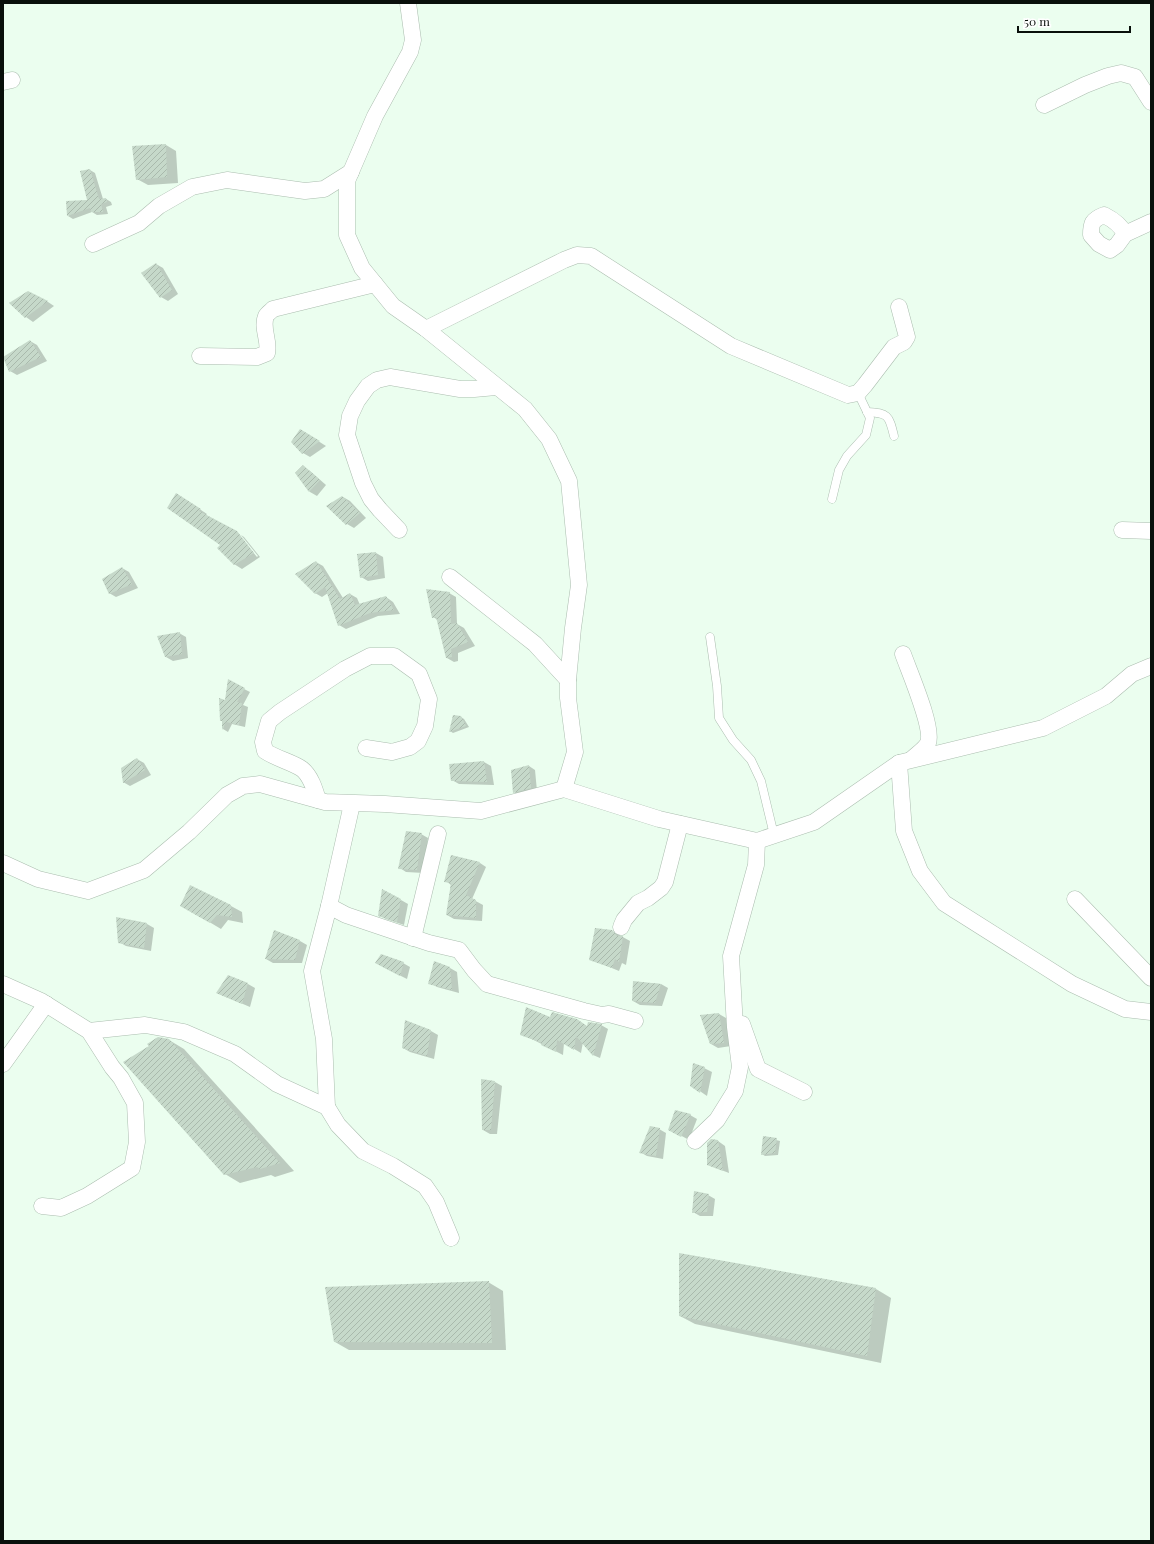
<svg xmlns="http://www.w3.org/2000/svg" width="1154" height="1544" font-family="'Playfair Display',serif">
  <style>
    .shadow { fill: #0003 }
    .building { fill: url(#building-hatch) }
    .lines { fill: none; stroke-linecap: round; stroke-linejoin: round }
    .lane-casing { stroke: #abbdaf; stroke-width: 9 }
    .street-casing { stroke: #abbdaf; stroke-width: 17 }
    .lane { stroke: #fff; stroke-width: 8 }
    .street { stroke: #fff; stroke-width: 16 }
  </style>
  <defs>
    <pattern id="building-hatch" width="6" height="6" patternUnits="userSpaceOnUse"><rect width="6" height="6" fill="#c6d9ca"/><path d="M-1 1l2-2M0 6l6-6M5 7l2-2" fill="none" stroke="#a9b9ac"/></pattern>
  </defs>
  <rect width="100%" height="100%" fill="#ebfeef"/>
  <g class="shadow">
    <polygon points="166,145 176,151 178,183 148,185 137,179"/>
    <polygon points="90,170 95,173 103,199 106,199 111,202 112,205 106,207 108,214 97,215 92,212 73,219 68,216 89,200"/>
    <polygon points="156,264 163,268 178,294 168,301 161,297"/>
    <polygon points="28,292 48,302 54,306 33,322 26,317 11,303"/>
    <polygon points="30,341 37,345 47,361 17,375 10,371"/>
    <polygon points="307,434 326,446 310,457 303,453"/>
    <polygon points="303,467 310,471 326,485 317,496 310,492 296,473"/>
    <polygon points="343,497 350,501 366,518 354,528 347,524"/>
    <polygon points="183,498 207,514 205,516 236,532 257,557 258,556 241,535 244,537 260,557 242,569 234,564 222,545"/>
    <polygon points="376,553 383,557 385,578 368,581 361,577 358,554"/>
    <polygon points="316,562 323,566 343,598 350,594 357,598 360,605 386,597 393,602 400,614 378,616 346,629 339,625 328,593 322,597 315,593"/>
    <polygon points="122,568 129,572 138,588 116,597 109,593"/>
    <polygon points="449,593 456,597 457,624 464,628 475,646 458,653 458,661 454,662 447,658 438,620 433,617"/>
    <polygon points="179,633 186,637 188,658 173,661 166,657"/>
    <polygon points="228,681 250,692 243,705 248,707 245,727 232,724 228,732 223,729"/>
    <polygon points="461,717 464,719 469,727 453,733 450,731"/>
    <polygon points="137,759 144,763 151,775 130,786 123,782"/>
    <polygon points="484,762 491,766 494,785 459,784 452,780"/>
    <polygon points="529,766 535,770 537,791 521,796 514,792"/>
    <polygon points="421,834 428,838 424,873 406,872 400,868"/>
    <polygon points="480,863 486,867 472,899 483,905 482,921 454,919 447,915 451,885 446,881"/>
    <polygon points="401,900 408,904 404,925 386,919 379,915"/>
    <polygon points="181,905 231,906 242,912 243,923 228,920 221,929"/>
    <polygon points="117,918 147,924 154,928 151,951 126,946 119,942"/>
    <polygon points="612,931 630,941 626,965 622,963 619,971 590,959"/>
    <polygon points="300,941 307,945 302,963 273,963 266,959"/>
    <polygon points="403,963 410,967 407,979 383,967"/>
    <polygon points="450,968 457,972 459,993 437,987 430,983"/>
    <polygon points="634,982 661,984 668,988 662,1006 640,1005 633,1001"/>
    <polygon points="248,984 255,988 250,1007 217,993"/>
    <polygon points="719,1014 726,1018 731,1046 718,1048 711,1044"/>
    <polygon points="550,1019 577,1020 588,1027 601,1025 608,1029 600,1058 593,1055 583,1042 581,1053 564,1043 563,1055 522,1034"/>
    <polygon points="431,1031 438,1035 434,1059 410,1052 403,1048"/>
    <polygon points="169,1040 184,1049 294,1171 275,1177 271,1175 240,1183 225,1174"/>
    <polygon points="704,1068 712,1072 707,1096 691,1085"/>
    <polygon points="495,1082 502,1086 497,1134 490,1134 483,1130"/>
    <polygon points="690,1115 697,1119 689,1140 669,1129"/>
    <polygon points="659,1129 666,1133 663,1159 647,1156 640,1152"/>
    <polygon points="764,1137 780,1141 778,1155 765,1156 762,1154"/>
    <polygon points="718,1141 725,1146 729,1173 716,1168"/>
    <polygon points="708,1195 715,1199 713,1216 700,1216 693,1212"/>
    <polygon points="680,1254 876,1289 891,1298 881,1363 695,1324 680,1316"/>
    <polygon points="488,1282 503,1291 506,1350 349,1350 335,1342"/>
  </g>
  <g class="building">
    <polygon points="166,144 167,177 136,180 132,146"/>
    <polygon points="90,169 99,199 106,198 107,202 101,204 103,212 91,212 90,208 67,216 66,201 87,200 80,171"/>
    <polygon points="156,263 172,290 160,298 141,273"/>
    <polygon points="28,291 48,301 25,318 9,303"/>
    <polygon points="30,340 41,357 9,372 3,357"/>
    <polygon points="300,429 320,441 302,454 291,442"/>
    <polygon points="303,465 320,480 309,492 295,473"/>
    <polygon points="176,493 201,509 199,511 237,531 254,553 234,565 217,548 220,545 167,508"/>
    <polygon points="342,496 360,513 346,525 326,506"/>
    <polygon points="376,552 378,575 360,578 357,554"/>
    <polygon points="316,561 340,599 350,593 355,605 386,596 394,610 370,613 338,626 325,587 315,594 295,574"/>
    <polygon points="122,567 132,584 109,594 102,579"/>
    <polygon points="426,589 450,592 451,624 457,623 468,642 451,649 452,657 446,658 436,617 432,618"/>
    <polygon points="180,632 182,654 165,657 157,636"/>
    <polygon points="228,679 245,688 237,702 242,703 239,725 226,722 222,730 222,721 220,721 219,698 225,700"/>
    <polygon points="453,715 461,716 466,726 449,732"/>
    <polygon points="137,758 145,770 123,783 121,768"/>
    <polygon points="484,761 487,782 451,781 449,764"/>
    <polygon points="529,765 531,788 513,793 511,770"/>
    <polygon points="406,831 422,833 417,870 398,869"/>
    <polygon points="451,855 480,862 466,895 476,900 476,918 446,915 451,883 444,882"/>
    <polygon points="190,885 231,905 232,917 217,915 210,923 180,906"/>
    <polygon points="382,889 401,899 397,922 378,916"/>
    <polygon points="116,917 147,923 144,948 118,943"/>
    <polygon points="595,928 612,930 617,936 623,936 619,962 615,959 612,968 589,960"/>
    <polygon points="274,930 300,940 295,960 265,959"/>
    <polygon points="381,954 404,962 400,976 375,963"/>
    <polygon points="434,961 450,967 452,990 428,984"/>
    <polygon points="228,975 248,983 242,1004 216,993"/>
    <polygon points="633,981 661,984 655,1003 632,1001"/>
    <polygon points="526,1007 550,1017 552,1012 577,1019 587,1026 588,1022 602,1024 593,1056 576,1036 574,1050 557,1040 556,1052 541,1045 542,1043 520,1035"/>
    <polygon points="719,1013 724,1043 710,1044 700,1015"/>
    <polygon points="405,1020 431,1030 427,1056 402,1048"/>
    <polygon points="158,1037 169,1039 280,1163 260,1169 257,1167 224,1175 123,1062 149,1046 147,1044"/>
    <polygon points="693,1063 705,1067 700,1093 690,1086"/>
    <polygon points="481,1079 495,1081 491,1130 482,1130"/>
    <polygon points="675,1110 691,1114 681,1137 668,1130"/>
    <polygon points="650,1126 660,1128 656,1156 639,1153"/>
    <polygon points="763,1136 777,1138 775,1153 761,1155"/>
    <polygon points="711,1139 718,1140 723,1171 707,1165 707,1143"/>
    <polygon points="694,1191 709,1194 707,1212 692,1213"/>
    <polygon points="679,1253 876,1288 867,1356 679,1316"/>
    <polygon points="489,1281 492,1343 334,1342 325,1287"/>
  </g>
  <g class="lines">
    <defs>
      <g id="lane">
        <path d="M867 412C888 413 889 415 894 436"/>
        <polyline points="832,499 839,470 847,456 866,435 870,418 858,393"/>
        <polyline points="710,637 717,686 719,718 733,740 751,760 761,781 774,835"/>
      </g>
      <g id="street">
        <polyline points="408,3 413,40 410,52 375,116 347,181 347,235 362,268 393,306 426,329 525,409 549,439 569,481 579,585 573,628 568,680 568,698 575,752 564,789"/>
        <polyline points="3,82 12,80"/>
        <polyline points="1044,105 1085,85 1108,76 1121,73 1135,77 1151,102"/>
        <path d="M1125 234C1121 225 1112 219 1104 215 1092 220 1091 223 1091 235L1099 244 1110 250 1117 245 1125 234 1151 222"/>
        <polyline points="93,244 139,223 159,206 192,187 227,180 305,191 324,189 351,172"/>
        <polyline points="426,329 564,260 577,255 591,256 731,346 848,395 858,393 865,385 894,347 904,342 907,337 899,307"/>
        <path d="M200 356 257 357 267 353C270 341 261 328 266 316 267 314 271 311 273 309L375 284"/>
        <polyline points="399,530 380,510 371,499 363,483 347,435 350,416 357,401 368,386 377,380 390,377 460,389 474,389 496,387"/>
        <polyline points="1122,530 1151,531"/>
        <polyline points="450,577 535,644 568,680"/>
        <path d="M903 654C909 671 934 728 928 743 925 749 917 754 912 759"/>
        <polyline points="899,763 904,831 920,871 944,903 1072,984 1125,1009 1151,1012"/>
        <path d="M318 800C315 790 311 776 302 769 292 762 277 759 265 751L263 742 269 721 280 712 345 669 370 656H394L419 674 429 699 425 726 418 741 410 747 392 752 366 748"/>
        <polyline points="3,863 38,879 88,891 144,870 189,832 227,795 243,786 260,784 325,802 385,804 481,811 564,789 659,819 757,841 814,822 899,763 1043,728 1106,696 1132,674 1151,666"/>
        <polyline points="1075,899 1151,978"/>
        <polyline points="329,906 346,915 429,943 459,950 474,970 487,984 584,1011 602,1015 609,1014 635,1021"/>
        <polyline points="621,927 624,920 638,903 648,898 661,888 665,882 680,824"/>
        <polyline points="413,938 438,834"/>
        <polyline points="3,984 41,1001 89,1031 112,1067 121,1078 135,1103 137,1142 132,1168 87,1196 61,1208 42,1206"/>
        <polyline points="742,1024 758,1069 804,1092"/>
        <polyline points="89,1031 145,1025 184,1032 235,1054 277,1084 327,1107 338,1125 363,1151 393,1166 425,1186 436,1202 451,1238"/>
        <polyline points="3,1064 46,1004"/>
        <polyline points="327,1107 324,1039 312,971 329,906 352,804"/>
        <polyline points="695,1141 717,1120 735,1091 740,1067 735,1027 731,956 756,865 757,841"/>
      </g>
    </defs>
    <use href="#lane" class="lane-casing"/>
    <use href="#street" class="street-casing"/>
    <use href="#lane" class="lane"/>
    <use href="#street" class="street"/>
  </g>
  <rect width="1154" height="1544" fill="none" stroke="#09100b" stroke-width="8"/>
  <path d="M1018 26v6h112v-6" fill="none" stroke="#09100b" stroke-width="2"/>
  <text x="1024" y="26" font-size="12" fill="#09100b" stroke="#ffffff" stroke-width="3" paint-order="stroke">50 m</text>
</svg>
